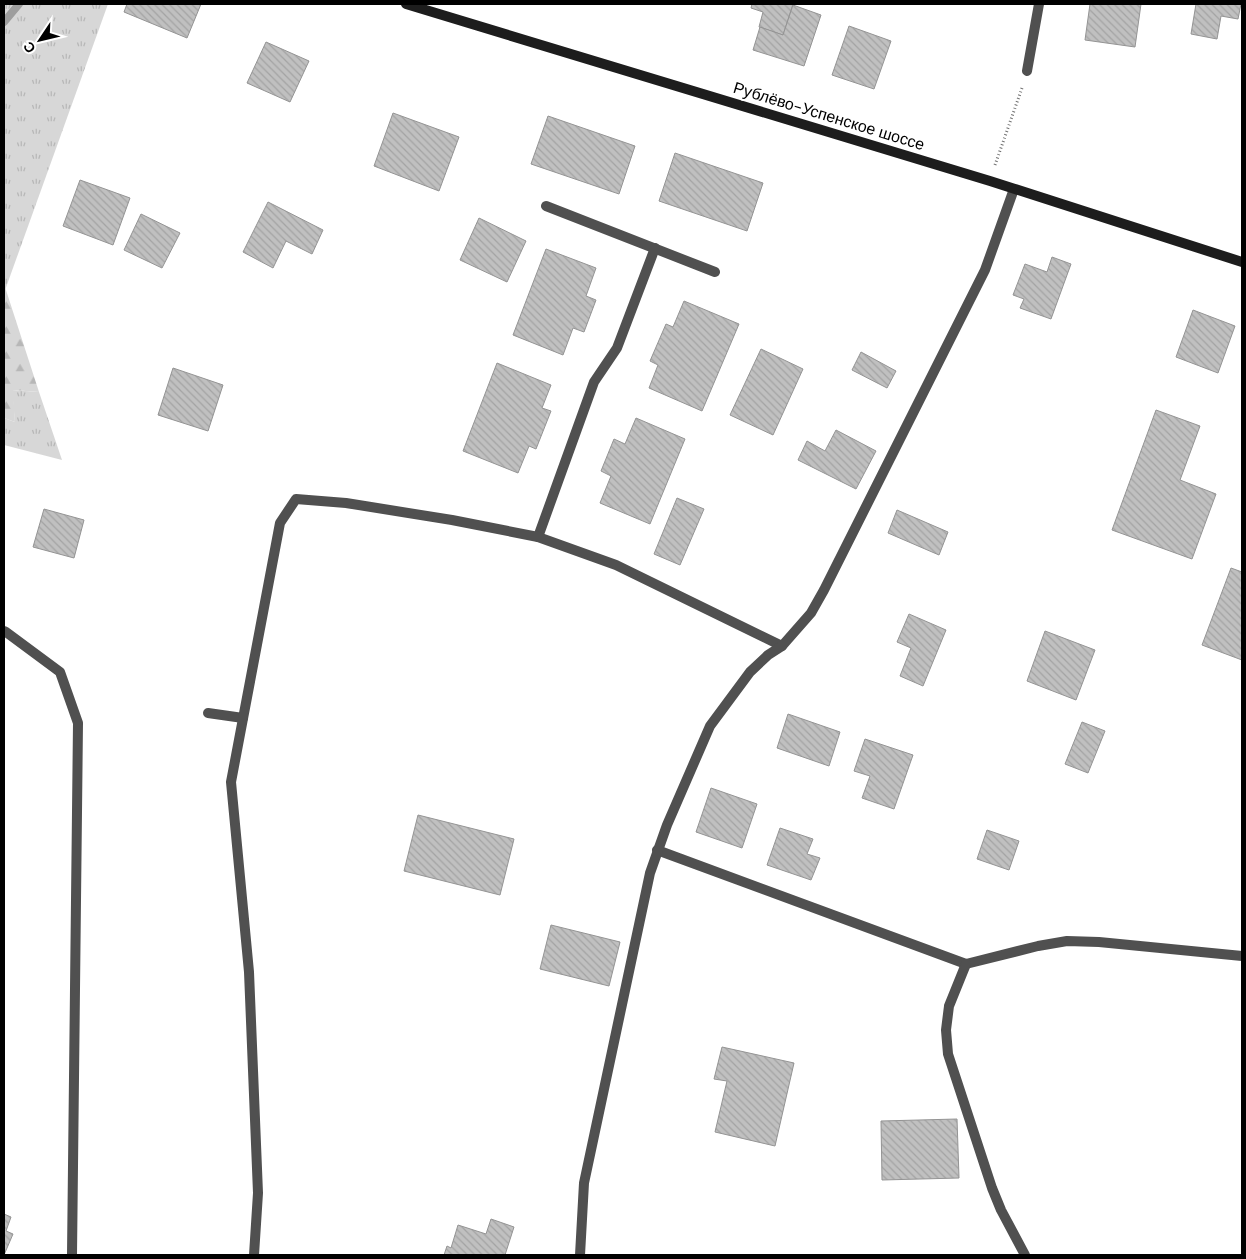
<svg xmlns="http://www.w3.org/2000/svg" width="1246" height="1259" font-family="'DM Sans',sans-serif">
  <style>
    .grass { fill: url(#grass-tufts) }
    .forest { fill: url(#forest-firs) }
    .lines { fill: none; stroke-linecap: round; stroke-linejoin: round }
    .stream { stroke: #9e9e9e; stroke-width: 8 }
    .building { fill: url(#building-back-hatch); stroke: #949494 }
    .path { stroke: #727272; stroke-width: 3; stroke-dasharray: 1 2.5; stroke-linecap: butt }
    .lane { stroke: #505050; stroke-width: 10 }
    .street { stroke: #505050; stroke-width: 10 }
    .secondary { stroke: #1d1d1d; stroke-width: 10 }
    .labels { text-anchor: middle; dominant-baseline: central; stroke-width: 4; stroke-linejoin: round; paint-order: stroke }
    .street-label { font-size: 16px; fill: #000; stroke: #fff }
  </style>
  <defs>
    <pattern id="grass-tufts" width="24" height="20" patternUnits="userSpaceOnUse" patternTransform="scale(1.25)"><rect width="24" height="20" fill="#d7d7d7"/><path d="M3 7l-1-3M5 7V3M7 7l1-3M15 17l-1-3M17 17v-4M19 17l1-3" fill="none" stroke="#b7b7b7"/></pattern>
    <pattern id="forest-firs" width="22" height="20" patternUnits="userSpaceOnUse" patternTransform="scale(1.25)"><rect width="22" height="20" fill="#d7d7d7"/><path d="M5 1l3.5 6h-7zM16 11l3.5 6h-7z" fill="#b7b7b7"/></pattern>
    <pattern id="building-back-hatch" width="6" height="6" patternUnits="userSpaceOnUse" patternTransform="scale(1.25)"><rect width="6" height="6" fill="#c0c0c0"/><path d="M-1 5l2 2M0 0l6 6M5-1l2 2" fill="none" stroke="#a3a3a3"/></pattern>
  </defs>
  <rect width="100%" height="100%" fill="#fff"/>
  <g class="grass">
    <polygon points="4,4 108,4 4,293"/>
    <polygon points="12,390 39,392 62,460 4,445 4,418 15,422"/>
  </g>
  <polygon class="forest" points="5,287 39,392 13,390 15,422 4,418 4,293"/>
  <g class="lines">
    <polyline class="stream" points="4,22 19,4"/>
  </g>
  <g class="building">
    <polygon points="127,4 201,4 187,38 124,12"/>
    <polygon points="752,4 793,4 783,35 759,27 763,12 751,8"/>
    <polygon points="1090,4 1141,4 1135,47 1085,40"/>
    <polygon points="1196,4 1241,4 1238,19 1221,16 1217,39 1191,34"/>
    <polygon points="793,5 821,15 804,66 753,50 760,27 783,35"/>
    <polygon points="849,26 891,41 874,89 832,75"/>
    <polygon points="266,42 309,61 290,102 247,83"/>
    <polygon points="393,113 459,137 439,191 374,166"/>
    <polygon points="548,116 635,146 619,194 531,164"/>
    <polygon points="675,153 763,183 747,231 659,201"/>
    <polygon points="80,180 130,198 113,245 63,226"/>
    <polygon points="268,202 323,230 312,254 286,241 273,268 243,252"/>
    <polygon points="141,214 180,233 162,268 124,250"/>
    <polygon points="479,218 526,241 507,282 460,260"/>
    <polygon points="546,249 596,268 586,296 596,300 584,332 573,328 563,355 513,335"/>
    <polygon points="1052,257 1071,264 1051,319 1020,308 1024,299 1013,295 1025,264 1047,272"/>
    <polygon points="684,301 739,324 702,411 649,388 658,365 650,361 666,324 673,327"/>
    <polygon points="1193,310 1235,326 1218,373 1176,357"/>
    <polygon points="761,349 803,369 773,435 730,415"/>
    <polygon points="861,352 896,371 887,388 852,370"/>
    <polygon points="497,363 551,385 542,408 551,411 536,449 529,446 518,473 463,451"/>
    <polygon points="173,368 223,385 208,431 158,415"/>
    <polygon points="1156,410 1200,426 1180,480 1216,494 1192,559 1112,530"/>
    <polygon points="636,418 685,439 650,524 600,503 611,476 601,471 614,439 625,444"/>
    <polygon points="836,430 876,451 856,489 798,460 807,441 825,451"/>
    <polygon points="677,498 704,509 680,565 654,554"/>
    <polygon points="44,509 84,520 74,558 33,547"/>
    <polygon points="897,510 948,532 939,555 888,533"/>
    <polygon points="1231,568 1242,572 1242,660 1202,645"/>
    <polygon points="909,614 946,630 923,686 900,676 911,648 897,642"/>
    <polygon points="1045,631 1095,650 1076,700 1027,681"/>
    <polygon points="788,714 840,732 829,766 777,748"/>
    <polygon points="1082,722 1105,731 1088,773 1065,764"/>
    <polygon points="865,739 913,755 894,809 862,798 870,776 854,771"/>
    <polygon points="711,788 757,804 742,848 696,832"/>
    <polygon points="418,815 514,839 500,895 404,871"/>
    <polygon points="780,828 813,839 807,854 820,858 811,880 767,865"/>
    <polygon points="987,830 1019,841 1009,870 977,859"/>
    <polygon points="551,925 620,942 609,986 540,969"/>
    <polygon points="722,1047 794,1063 775,1146 715,1132 727,1081 714,1079"/>
    <polygon points="957,1119 959,1178 882,1180 881,1121"/>
    <polygon points="4,1214 11,1217 6,1231 13,1234 4,1255"/>
    <polygon points="491,1219 514,1227 505,1255 444,1255 447,1246 451,1248 458,1225 486,1234"/>
  </g>
  <g class="lines">
    <polyline class="path" points="995,165 1022,88"/>
    <g class="lane">
      <polyline points="546,206 715,272"/>
      <polyline points="538,537 594,382 617,348 655,248"/>
      <polyline points="208,713 243,718"/>
    </g>
    <g class="street">
      <polyline points="1027,71 1039,4"/>
      <polyline points="4,631 6,632 60,672 78,723 72,1255"/>
      <polyline points="657,850 966,964 1038,946 1067,941 1099,942 1242,956"/>
      <polyline points="966,964 949,1006 946,1030 948,1054 992,1188 1001,1210 1025,1255"/>
      <polyline points="254,1255 258,1193 249,972 231,782 280,523 296,499 346,503 452,520 538,537 616,565 782,646"/>
      <polyline points="580,1255 584,1183 650,873 667,825 710,726 750,672 768,655 782,646 811,613 824,590 985,270 1014,189"/>
    </g>
    <polyline class="secondary" points="406,4 990,181 1242,262"/>
  </g>
  <g class="labels">
    <g class="street-label">
      <text transform="translate(829 116) rotate(17)">Рублёво-Успенское шоссе</text>
    </g>
  </g>
  <rect width="1246" height="1259" fill="none" stroke="#000000" stroke-width="10"/>
  <g transform="translate(40 40) rotate(235)" stroke="#ffffff" stroke-width="4" paint-order="stroke">
  <path d="M0-4L9 19L0 12L-9 19Z" fill="#000000"/>
  <text y="-8" font-size="14" font-weight="bold" text-anchor="middle" fill="#000000">С</text>
  </g>
</svg>
